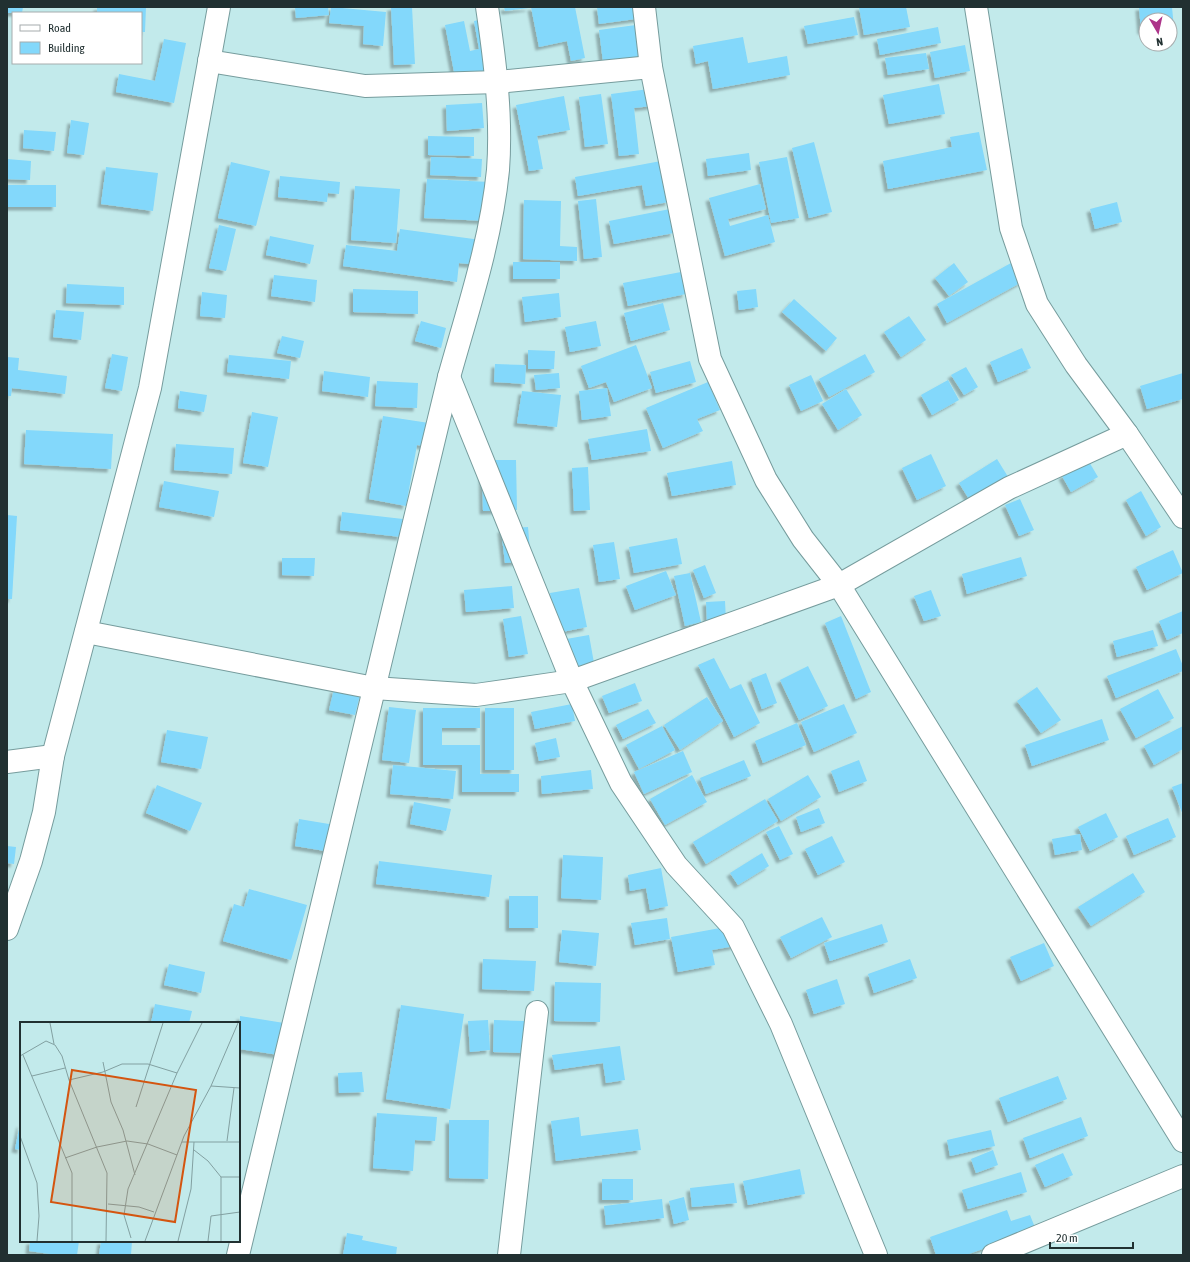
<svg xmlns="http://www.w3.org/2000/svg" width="1190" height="1262" font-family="'Asap Condensed',sans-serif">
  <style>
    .building { fill: #83d8fb; filter: url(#shadow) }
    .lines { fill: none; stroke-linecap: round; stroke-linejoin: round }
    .minor-casing { stroke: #769c9d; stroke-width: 24 }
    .minor { stroke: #fff; stroke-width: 22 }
    .inset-road { fill: none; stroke: #82a0a1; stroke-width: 1 }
    .view { fill: #d45510; fill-opacity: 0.15; stroke: #d45510; stroke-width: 2 }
    .inset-edge { fill: none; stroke: #213031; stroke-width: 2 }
  </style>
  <defs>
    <filter id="shadow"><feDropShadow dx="-3.5" dy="3.5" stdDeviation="1" flood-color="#0004"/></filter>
  </defs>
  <rect width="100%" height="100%" fill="#c2eaeb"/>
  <g class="building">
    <polygon points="7,7 23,7 22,13 7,13"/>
    <polygon points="97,7 146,7 145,32 141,32 141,13 97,13"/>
    <polygon points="295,7 328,7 329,15 296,18"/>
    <polygon points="331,7 386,12 383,46 363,44 364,26 329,23"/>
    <polygon points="391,7 412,7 415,64 394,65"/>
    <polygon points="504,7 529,7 529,8 505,11"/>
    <polygon points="531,7 575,7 585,58 571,61 567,41 539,47"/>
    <polygon points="597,7 641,7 643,18 599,24"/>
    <polygon points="859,7 906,7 910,27 864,35"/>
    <polygon points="1139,7 1172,7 1174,28 1170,28 1170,20 1146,20 1146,30 1141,31"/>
    <polygon points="854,17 858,35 808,44 804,26"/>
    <polygon points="487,18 497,69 455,77 445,25 464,21 470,51 479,49 474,21"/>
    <polygon points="643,24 648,55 603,62 599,30"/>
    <polygon points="938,27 941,43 880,55 877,39"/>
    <polygon points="743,37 748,63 787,56 790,75 713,89 708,61 696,64 693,46"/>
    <polygon points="164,39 186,43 174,103 116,92 119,74 155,81"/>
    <polygon points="965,45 970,71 935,78 930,52"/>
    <polygon points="926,53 929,69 888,75 885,58"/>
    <polygon points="939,84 945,114 889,124 883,95"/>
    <polygon points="649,89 652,106 634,108 639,154 619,156 611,94"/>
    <polygon points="601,94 608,144 585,147 579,97"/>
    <polygon points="564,96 570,130 537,136 543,169 529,171 516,105"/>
    <polygon points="482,103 484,128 447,131 446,105"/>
    <polygon points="71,120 89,123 84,155 67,153"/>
    <polygon points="24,130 56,132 54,151 23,148"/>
    <polygon points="979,132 987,170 888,189 883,161 952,147 950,137"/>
    <polygon points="428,136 474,137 474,156 428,155"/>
    <polygon points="814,142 832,212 809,218 792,148"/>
    <polygon points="749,153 751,170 708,176 706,159"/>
    <polygon points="431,157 482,159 481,177 430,175"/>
    <polygon points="787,157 799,218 771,223 759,162"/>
    <polygon points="7,159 31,161 30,180 7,179"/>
    <polygon points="661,161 669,202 646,206 642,185 578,196 575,177"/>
    <polygon points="231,162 270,171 256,226 218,218"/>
    <polygon points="106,167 158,173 153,211 101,204"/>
    <polygon points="280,176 340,182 339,194 328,193 327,202 278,197"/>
    <polygon points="427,179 490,182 487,221 424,218"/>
    <polygon points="760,184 766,209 728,219 730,226 768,215 775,242 725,256 709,198"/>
    <rect x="7" y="185" width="49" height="22"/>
    <polygon points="355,186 400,189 396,243 351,240"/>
    <polygon points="596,199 602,257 584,259 578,201"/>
    <polygon points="524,200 561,201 560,246 577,247 577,261 523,259"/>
    <polygon points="1117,202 1122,222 1095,229 1090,209"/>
    <polygon points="670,209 674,233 614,244 609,221"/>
    <polygon points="219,225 236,229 226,271 209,268"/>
    <polygon points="400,229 481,240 478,265 459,263 457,282 343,266 346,245 397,251"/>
    <polygon points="270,236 314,245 310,264 266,255"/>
    <rect x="513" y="262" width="47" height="17"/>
    <polygon points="954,263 968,282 949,296 935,278"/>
    <polygon points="1011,263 1022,282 947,323 937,304"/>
    <polygon points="681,272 686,294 628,306 623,283"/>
    <polygon points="274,275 317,280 315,302 271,296"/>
    <polygon points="67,284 124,287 124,305 66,303"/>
    <polygon points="353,289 418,291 418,314 353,312"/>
    <polygon points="756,289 758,307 739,310 737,291"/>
    <polygon points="202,292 227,295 225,318 200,316"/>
    <polygon points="559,293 561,317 525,322 522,297"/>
    <polygon points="794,299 837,338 826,351 782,312"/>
    <polygon points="663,303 670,330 631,341 624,313"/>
    <polygon points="56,310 84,312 81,340 53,337"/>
    <polygon points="909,316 926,340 901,357 884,332"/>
    <polygon points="421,321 446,328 441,348 415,341"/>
    <polygon points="596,321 601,346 570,352 565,327"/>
    <polygon points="282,336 304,341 300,358 277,353"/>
    <polygon points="636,345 652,388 614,402 606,382 589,388 581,366"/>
    <polygon points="1022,348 1031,368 998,382 990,362"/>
    <polygon points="528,350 555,351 554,369 528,369"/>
    <polygon points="112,354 128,357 122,391 105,388"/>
    <polygon points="865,354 875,372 829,397 819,379"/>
    <polygon points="229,355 291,361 289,379 227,372"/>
    <polygon points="7,357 19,358 18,370 67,376 65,394 12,388 11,396 7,396"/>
    <polygon points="690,361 696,382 656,393 650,372"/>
    <polygon points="495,364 526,365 525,384 494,382"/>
    <polygon points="966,367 978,387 964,395 951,375"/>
    <polygon points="324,371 370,377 368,397 322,391"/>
    <polygon points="559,373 560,388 536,390 534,375"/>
    <polygon points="1183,373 1183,399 1147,409 1140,386"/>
    <polygon points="811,375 823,401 801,411 789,385"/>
    <polygon points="948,380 959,400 932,415 921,395"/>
    <polygon points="377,381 418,383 417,408 375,406"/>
    <polygon points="708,382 720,410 697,419 703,431 663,448 646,408"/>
    <polygon points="607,388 611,416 582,420 579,391"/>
    <polygon points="846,389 862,415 838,430 822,404"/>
    <polygon points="180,391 207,395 204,412 178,408"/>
    <polygon points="522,391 561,395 557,427 517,423"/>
    <polygon points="252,412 278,417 268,467 243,463"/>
    <polygon points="383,416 429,423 425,446 417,445 406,506 369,499"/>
    <polygon points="647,429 651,451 592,460 588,439"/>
    <polygon points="26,430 113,434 111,469 24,464"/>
    <polygon points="176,444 234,448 232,474 174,470"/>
    <polygon points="931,454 946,486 917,500 902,468"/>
    <polygon points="997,459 1010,480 972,504 959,483"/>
    <polygon points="482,460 516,460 517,510 483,511"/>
    <polygon points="1088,460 1098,477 1071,492 1062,476"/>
    <polygon points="732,461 736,485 672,496 667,473"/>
    <polygon points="588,467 590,510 574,511 572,468"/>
    <polygon points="164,481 219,491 214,517 159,507"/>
    <polygon points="1141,491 1161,527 1146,536 1126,500"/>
    <polygon points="1020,499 1034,530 1019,536 1005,505"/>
    <polygon points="342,512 403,519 401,537 340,530"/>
    <polygon points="7,515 17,516 12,599 7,599"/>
    <polygon points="528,527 531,561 505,563 501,529"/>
    <polygon points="677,538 682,564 634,573 629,547"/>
    <polygon points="614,542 620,579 599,582 593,545"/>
    <polygon points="1173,550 1183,573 1147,590 1136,567"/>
    <polygon points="1021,557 1027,576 967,594 962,574"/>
    <polygon points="282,558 315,558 314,576 282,575"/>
    <polygon points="705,565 716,593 704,598 693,570"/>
    <polygon points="666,571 676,595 635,610 626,586"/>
    <polygon points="690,573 701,622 685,626 674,576"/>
    <polygon points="512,586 514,608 466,612 464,590"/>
    <polygon points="579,588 587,627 557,633 550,593"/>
    <polygon points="931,590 941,616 924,621 914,596"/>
    <polygon points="725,601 726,621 707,622 706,602"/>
    <polygon points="1183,611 1183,633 1167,640 1159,621"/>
    <polygon points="521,616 528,654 509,657 503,619"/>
    <polygon points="841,616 871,692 856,699 825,623"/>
    <polygon points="1153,630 1158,646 1117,657 1113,641"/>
    <polygon points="589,635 594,663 560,670 555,641"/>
    <polygon points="1176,649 1183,666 1183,671 1116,698 1107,676"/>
    <polygon points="714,658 730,689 741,684 760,723 734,737 698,665"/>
    <polygon points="808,666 828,706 799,720 780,680"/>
    <polygon points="766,673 777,703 762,709 751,679"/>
    <polygon points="635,683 642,701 609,713 602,696"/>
    <polygon points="1037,687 1061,720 1041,733 1017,701"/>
    <polygon points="334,689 360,695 355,715 329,710"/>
    <polygon points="1158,689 1174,718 1136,738 1120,709"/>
    <polygon points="707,697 723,721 680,750 664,725"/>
    <polygon points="572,704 575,721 535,729 531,712"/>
    <polygon points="844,704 857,733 814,752 801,722"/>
    <polygon points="389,707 416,710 409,763 382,760"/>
    <polygon points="423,708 480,708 480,728 442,728 442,745 480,745 480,774 519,774 519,792 462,792 462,765 423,765"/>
    <rect x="485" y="708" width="29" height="62"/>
    <polygon points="648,709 656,723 623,739 616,725"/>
    <polygon points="1102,719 1109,740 1032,766 1025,745"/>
    <polygon points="797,723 806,745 763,763 755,741"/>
    <polygon points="662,726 675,750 639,769 626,745"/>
    <polygon points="1183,726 1183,749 1154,765 1144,746"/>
    <polygon points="167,730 208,737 201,769 161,762"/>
    <polygon points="556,738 560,757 539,761 535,743"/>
    <polygon points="683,751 692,772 644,794 634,772"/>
    <polygon points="744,760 751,776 706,794 700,778"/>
    <polygon points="859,760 867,781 839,792 831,771"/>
    <polygon points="393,765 456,771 453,799 390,794"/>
    <polygon points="591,770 593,789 542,794 541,776"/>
    <polygon points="692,775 707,802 665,825 650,799"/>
    <polygon points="808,775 821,797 781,821 768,799"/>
    <polygon points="1183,783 1183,815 1172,787"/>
    <polygon points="157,785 202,803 190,831 146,813"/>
    <polygon points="765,799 778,821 706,864 693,842"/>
    <polygon points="414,802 451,809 446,831 410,824"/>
    <polygon points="819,808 825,823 801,832 796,817"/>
    <polygon points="1106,813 1118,837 1090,851 1078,827"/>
    <polygon points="1168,818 1176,837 1134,855 1126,836"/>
    <polygon points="299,819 335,825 331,852 295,846"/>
    <polygon points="779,826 793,854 780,860 766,832"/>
    <polygon points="1080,834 1082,850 1055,855 1052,839"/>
    <polygon points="832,836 845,862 818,875 805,849"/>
    <polygon points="7,846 16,847 14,864 7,863"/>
    <polygon points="762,853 769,866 738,885 730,873"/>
    <polygon points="563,855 603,857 601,900 561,898"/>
    <polygon points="379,861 492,875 489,897 376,884"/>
    <polygon points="661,868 668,906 650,910 646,888 630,891 628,875"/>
    <polygon points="1133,873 1145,892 1091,926 1078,907"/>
    <polygon points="249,889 307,905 291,960 223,941 234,904 244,907"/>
    <rect x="509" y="896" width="29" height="32"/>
    <polygon points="822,917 832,937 791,958 780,937"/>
    <polygon points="667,918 670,939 635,945 631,923"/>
    <polygon points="882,924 888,942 830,961 824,943"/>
    <polygon points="731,926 735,946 712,950 715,965 678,972 671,937"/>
    <polygon points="562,930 599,933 596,966 559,962"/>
    <polygon points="1044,943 1054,966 1021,981 1010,957"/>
    <polygon points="483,959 536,961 534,991 482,989"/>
    <polygon points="910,959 917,978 874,993 868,974"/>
    <polygon points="169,964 205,972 201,993 164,985"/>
    <polygon points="837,979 845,1004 814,1014 806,990"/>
    <polygon points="555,982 601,983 600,1022 554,1021"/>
    <polygon points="155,1004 192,1011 189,1023 151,1023"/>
    <polygon points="401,1005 464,1014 450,1109 386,1099"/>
    <polygon points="240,1016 284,1023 279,1055 239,1049"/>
    <polygon points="488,1020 490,1050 470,1052 468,1021"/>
    <polygon points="494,1020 526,1021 525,1053 493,1052"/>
    <polygon points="620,1046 625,1080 606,1083 603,1063 555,1070 552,1055"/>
    <polygon points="362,1072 364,1092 339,1093 338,1073"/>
    <polygon points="1058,1076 1067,1099 1008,1122 999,1098"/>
    <polygon points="377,1113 437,1117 435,1141 415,1140 413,1171 373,1168"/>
    <polygon points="579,1117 581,1136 638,1129 641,1150 556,1161 551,1121"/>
    <polygon points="1081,1117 1088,1136 1030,1158 1023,1138"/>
    <polygon points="449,1120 489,1120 488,1179 449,1178"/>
    <polygon points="20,1124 21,1124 21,1150 15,1149"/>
    <polygon points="991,1130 995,1146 950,1156 947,1140"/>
    <polygon points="993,1150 998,1165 976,1173 971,1159"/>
    <polygon points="1063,1153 1073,1175 1045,1187 1035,1165"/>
    <polygon points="800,1169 805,1194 748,1205 743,1181"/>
    <polygon points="1021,1172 1027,1192 968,1209 962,1190"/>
    <rect x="602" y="1179" width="31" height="21"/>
    <polygon points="734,1183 737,1203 692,1207 690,1188"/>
    <polygon points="684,1197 689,1220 674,1224 669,1201"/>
    <polygon points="662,1199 664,1218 606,1225 604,1206"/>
    <polygon points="1007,1210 1011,1221 1030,1215 1036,1230 966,1255 936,1255 930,1237"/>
    <polygon points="347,1233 363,1236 362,1240 397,1247 396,1255 343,1255"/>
    <polygon points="30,1241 79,1241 77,1255 57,1255 29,1251"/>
    <polygon points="101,1241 132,1241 131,1255 99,1255"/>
  </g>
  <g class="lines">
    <defs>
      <g id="minor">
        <polyline points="644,7 651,67 710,359 766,480 803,539 839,585 1183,1141"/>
        <polyline points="976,7 1011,228 1037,304 1076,365 1127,434 1183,517"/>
        <polyline points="209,61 365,86 498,82 651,67"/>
        <polyline points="449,377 572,681 621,783 676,865 733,927 781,1024 876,1255"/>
        <polyline points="86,632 374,688 476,695 572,681 839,585 1009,488 1127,434"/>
        <polyline points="7,762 53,756"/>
        <polyline points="7,929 31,861 44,812 53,756 150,388 219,7"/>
        <path d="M238 1255 449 377C468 309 491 241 498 170 502 116 495 61 487 7"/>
        <polyline points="509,1255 537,1012"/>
        <polyline points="993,1255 1183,1176"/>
      </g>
    </defs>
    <use href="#minor" class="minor-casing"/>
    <use href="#minor" class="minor"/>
  </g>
  <g transform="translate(20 1022)">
    <rect width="220" height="220" fill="#c2eaeb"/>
    <path class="inset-road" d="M30 1 34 22M3 33 52 151V219M0 34 26 19 35 23 42 34 49 58 87 151 86 219M83 40 91 80 103 108 115 153M12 54 45 46M49 58 83 50 102 42H128L157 51M191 64 220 66M116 85 143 1M0 114 17 161 19 194 17 219M207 119 214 66M162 120H220M174 128 188 139 201 155V219M45 136 77 125 107 119 128 122 157 133M201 155H220M88 182 119 185 134 190M111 216 104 193 108 167 157 51 182 1M125 219 164 114 191 64 218 1M158 219 171 167 174 120M188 219 191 194 220 190"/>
    <path class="view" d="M52 48 176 68 155 200 31 180Z"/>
    <rect width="220" height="220" class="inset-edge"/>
  </g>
  <rect width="1190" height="1262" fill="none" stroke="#213031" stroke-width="16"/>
  <rect x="12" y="12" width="130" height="52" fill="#ffffff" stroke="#a6acad"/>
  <rect x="20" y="25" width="20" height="6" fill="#ffffff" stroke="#a6acad"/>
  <text x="48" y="32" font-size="12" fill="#213031">Road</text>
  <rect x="20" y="42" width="20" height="12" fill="#83d8fb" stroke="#a6acad"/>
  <text x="48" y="52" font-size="12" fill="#213031">Building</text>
  <g transform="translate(1158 32) rotate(171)"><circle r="19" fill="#ffffff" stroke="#a6acad"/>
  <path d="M0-3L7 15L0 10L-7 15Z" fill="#ac358a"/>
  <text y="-6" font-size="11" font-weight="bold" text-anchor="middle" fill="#213031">N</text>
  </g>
  <path d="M1050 1242v6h83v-6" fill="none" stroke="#213031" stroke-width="2"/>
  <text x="1056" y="1242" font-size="12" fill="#213031" stroke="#ffffff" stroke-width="3" paint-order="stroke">20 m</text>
</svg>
